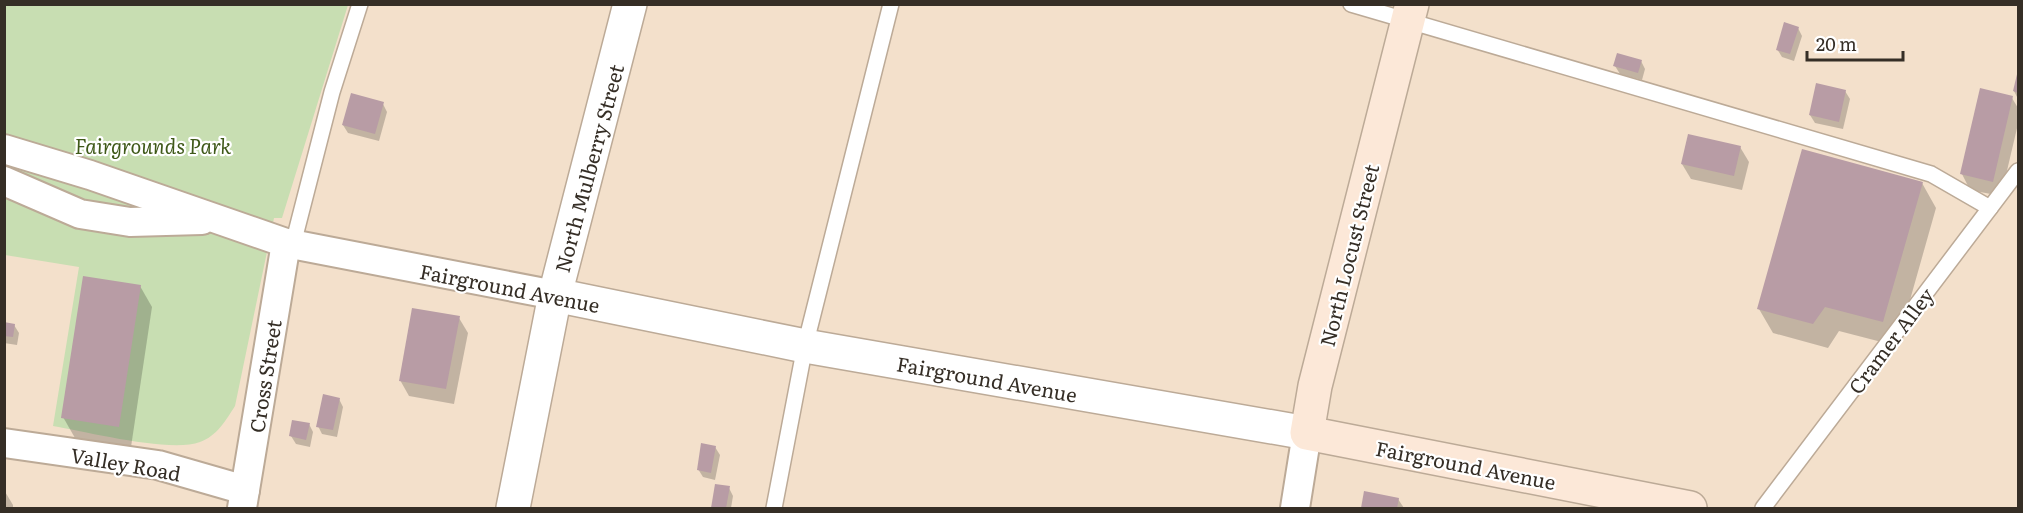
<svg xmlns="http://www.w3.org/2000/svg" width="2023" height="513" font-family="Literata,serif">
  <style>
    .green { fill: #c8deb2 }
    .shadow { fill: #0003 }
    .building { fill: #b89ca5 }
    .lines { fill: none; stroke-linecap: round; stroke-linejoin: round }
    .service-casing { stroke: #bcaa97; stroke-width: 18 }
    .minor-casing { stroke: #bcaa97; stroke-width: 32 }
    .tertiary-casing { stroke: #bcaa97; stroke-width: 36 }
    .secondary-casing { stroke: #bcaa97; stroke-width: 36 }
    .service { stroke: #fff; stroke-width: 15 }
    .minor { stroke: #fff; stroke-width: 28 }
    .tertiary { stroke: #fff; stroke-width: 33 }
    .secondary { stroke: #fce8d8; stroke-width: 33 }
    .labels { text-anchor: middle; dominant-baseline: central; stroke-width: 4.5; stroke-linejoin: round; paint-order: stroke }
    .park-label { font-size: 20px; font-style: italic; fill: #3f5919; stroke: #fff }
    .street-label { font-size: 20px; fill: #352e26; stroke: #fff }
  </style>
  <rect width="100%" height="100%" fill="#f3e0cb"/>
  <path class="green" d="M4 5H348L282 218H274L235 406C226 420 217 436 200 442 170 453 88 432 53 426L79 267 5 255Z"/>
  <g class="shadow">
    <polygon points="1798,28 1802,36 1794,61 1782,57 1777,49"/>
    <polygon points="1641,61 1645,69 1642,80 1620,74 1615,66"/>
    <polygon points="2018,72 2018,99 2014,91"/>
    <polygon points="1845,91 1850,99 1843,129 1815,123 1810,115"/>
    <polygon points="2012,98 2018,108 2018,124 2001,196 1970,190 1962,174"/>
    <polygon points="383,104 387,112 379,141 348,133 343,125"/>
    <polygon points="1740,147 1749,162 1742,190 1691,179 1682,164"/>
    <polygon points="1922,183 1936,208 1897,346 1839,331 1828,348 1773,333 1759,309"/>
    <polygon points="140,286 152,307 131,447 75,438 63,417"/>
    <polygon points="459,318 468,333 454,404 409,396 400,380"/>
    <polygon points="4,323 14,325 19,333 17,345 4,343"/>
    <polygon points="339,399 343,407 337,437 322,434 318,426"/>
    <polygon points="309,424 313,432 310,447 296,444 291,436"/>
    <polygon points="715,447 720,455 715,480 703,477 698,469"/>
    <polygon points="716,485 729,488 733,496 731,508 712,508"/>
    <polygon points="4,490 13,505 13,508 4,508"/>
    <polygon points="1365,493 1398,499 1404,508 1362,508"/>
  </g>
  <g class="building">
    <polygon points="1784,22 1799,27 1790,54 1776,50"/>
    <polygon points="1617,53 1642,60 1638,73 1613,66"/>
    <polygon points="2018,70 2018,93 2013,91"/>
    <polygon points="1816,83 1846,90 1839,122 1809,115"/>
    <polygon points="1980,88 2013,96 1993,182 1960,174"/>
    <polygon points="351,93 384,102 375,134 342,125"/>
    <polygon points="1688,134 1741,146 1734,176 1681,164"/>
    <polygon points="1802,149 1923,182 1883,322 1825,307 1813,324 1757,309"/>
    <polygon points="83,276 141,285 119,427 61,418"/>
    <polygon points="412,308 460,316 446,389 399,381"/>
    <polygon points="4,322 15,324 13,337 4,336"/>
    <polygon points="323,394 340,398 333,430 316,427"/>
    <polygon points="292,420 310,423 306,440 289,436"/>
    <polygon points="701,443 716,446 711,473 697,470"/>
    <polygon points="715,484 730,486 726,508 711,508"/>
    <polygon points="1364,491 1399,498 1397,508 1361,508"/>
  </g>
  <g class="lines">
    <defs>
      <g id="service">
        <polyline points="1351,4 1931,174 1990,208"/>
        <polyline points="293,244 332,92 360,4"/>
        <polyline points="774,508 805,346 891,4"/>
        <polyline points="1763,508 2018,171"/>
      </g>
      <g id="minor">
        <polyline points="4,149 90,175 286,243 555,295"/>
        <polyline points="4,181 80,214 130,222 202,220"/>
        <polyline points="4,443 158,465 245,490"/>
        <polyline points="242,508 286,243"/>
        <polyline points="1295,508 1307,433"/>
      </g>
      <g id="tertiary">
        <polyline points="555,295 805,346 1307,433"/>
        <polyline points="513,508 555,295 630,4"/>
      </g>
      <polyline id="secondary" points="1412,4 1315,386 1307,433 1690,508"/>
    </defs>
    <use href="#service" class="service-casing"/>
    <use href="#minor" class="minor-casing"/>
    <use href="#tertiary" class="tertiary-casing"/>
    <use href="#secondary" class="secondary-casing"/>
    <use href="#service" class="service"/>
    <use href="#minor" class="minor"/>
    <use href="#tertiary" class="tertiary"/>
    <use href="#secondary" class="secondary"/>
  </g>
  <g class="labels">
    <g class="park-label">
      <text x="153" y="145">Fairgrounds Park</text>
    </g>
    <g class="street-label">
      <text transform="translate(588 168) rotate(-75)">North Mulberry Street</text>
      <text transform="translate(1348 255) rotate(-76)">North Locust Street</text>
      <text transform="translate(510 287) rotate(11)">Fairground Avenue</text>
      <text transform="translate(1890 340) rotate(-53)">Cramer Alley</text>
      <text transform="translate(264 376) rotate(-81)">Cross Street</text>
      <text transform="translate(987 378) rotate(10)">Fairground Avenue</text>
      <text transform="translate(126 463) rotate(10)">Valley Road</text>
      <text transform="translate(1466 464) rotate(11)">Fairground Avenue</text>
    </g>
  </g>
  <rect width="2023" height="513" fill="none" stroke="#352e26" stroke-width="12"/>
  <path d="M1807 51v9h96v-9" fill="none" stroke="#352e26" stroke-width="3"/>
  <text x="1816" y="51" font-size="18" fill="#352e26" stroke="#ffffff" stroke-width="4.5" paint-order="stroke">20 m</text>
</svg>
